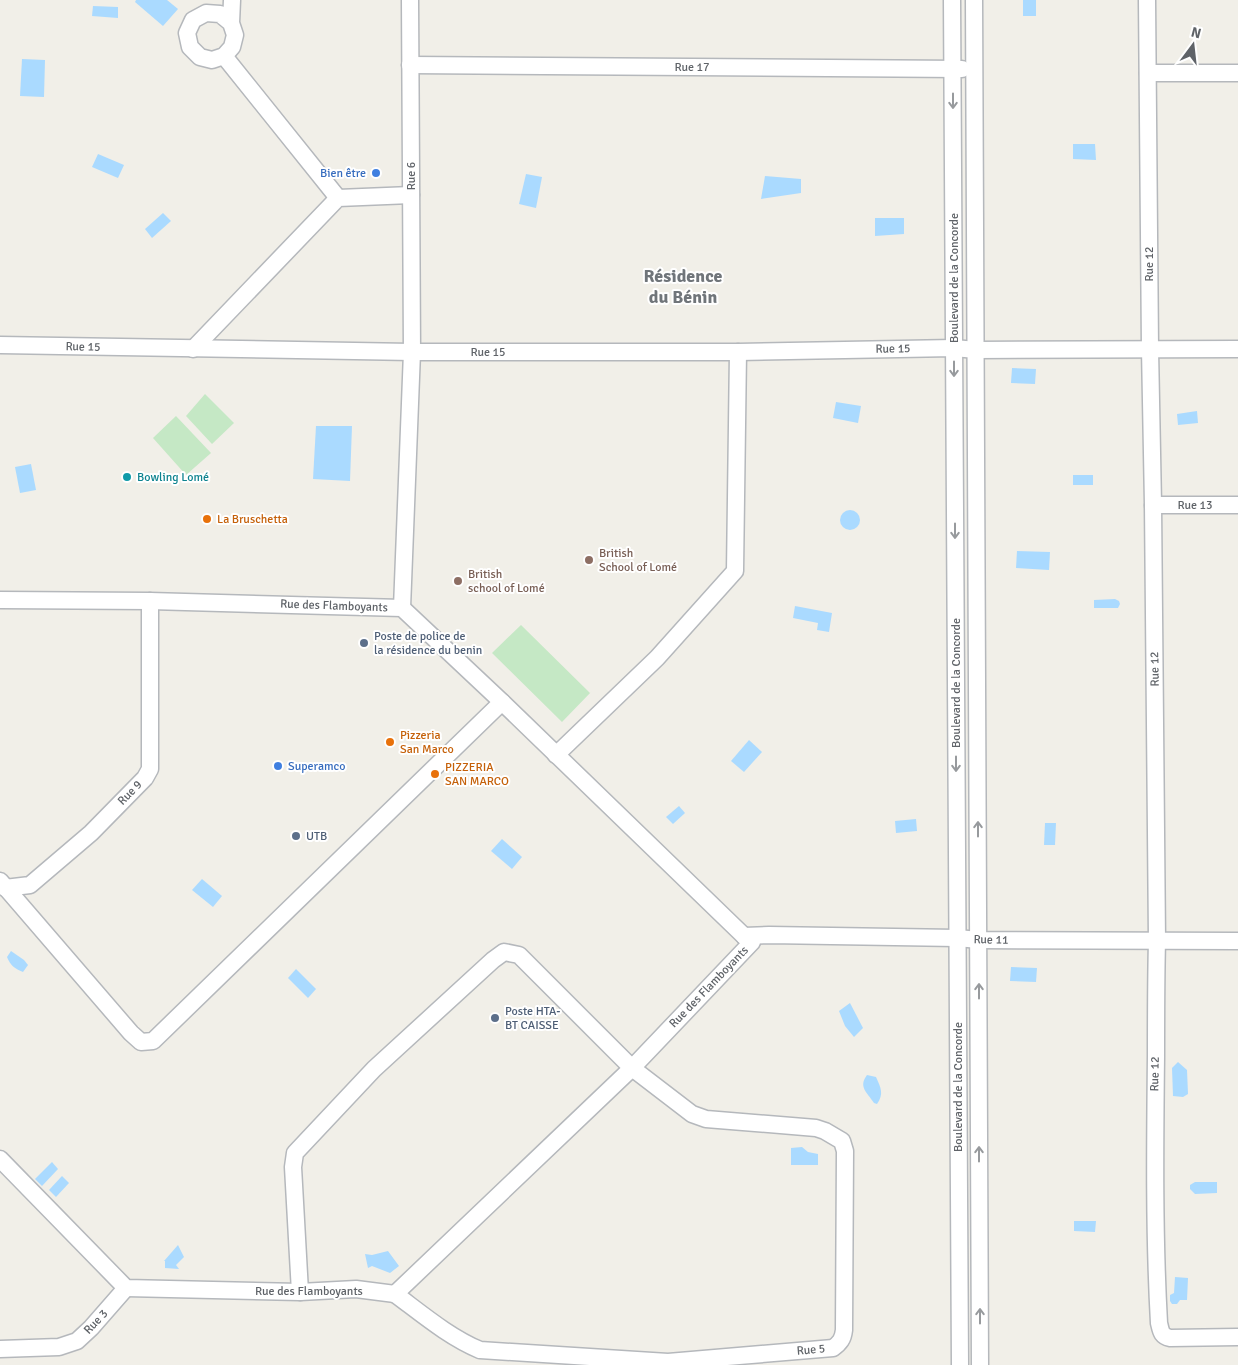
<svg xmlns="http://www.w3.org/2000/svg" width="1238" height="1365" font-family="Signika,sans-serif">
  <style>
    .green { fill: #c5e8c5 }
    .water { fill: #aadaff }
    .lines { fill: none; stroke-linecap: round; stroke-linejoin: round }
    .minor-casing { stroke: #b5b8bc; stroke-width: 19 }
    .minor { stroke: #fff; stroke-width: 16 }
    .oneway { stroke: #979a9d }
    .shop-dot { fill: #3f7fe0; stroke: #fff; stroke-width: 2 }
    .culture-dot { fill: #0f9aa8; stroke: #fff; stroke-width: 2 }
    .food-dot { fill: #e8710a; stroke: #fff; stroke-width: 2 }
    .education-dot { fill: #8d6e63; stroke: #fff; stroke-width: 2 }
    .service-dot { fill: #5c6f8a; stroke: #fff; stroke-width: 2 }
    .labels { text-anchor: middle; dominant-baseline: central; stroke-width: 4; stroke-linejoin: round; paint-order: stroke }
    .street-label { font-size: 12px; fill: #5f6368; stroke: #fff }
    .shop-label { font-size: 12px; fill: #366cbe; stroke: #fff; text-anchor: end }
    .culture-label { font-size: 12px; fill: #0d838f; stroke: #fff; text-anchor: start }
    .food-label { font-size: 12px; fill: #c56008; stroke: #fff; text-anchor: start }
    .education-label { font-size: 12px; fill: #785e54; stroke: #fff; text-anchor: start }
    .service-label { font-size: 12px; fill: #4e5e75; stroke: #fff; text-anchor: start }
    .district-label { font-size: 18px; font-weight: bold; fill: #70757a; stroke: #fff }
  </style>
  <rect width="100%" height="100%" fill="#f1efe8"/>
  <g class="green">
    <polygon points="205,394 234,423 212,444 186,416"/>
    <polygon points="176,416 211,453 186,475 153,438"/>
    <polygon points="521,625 590,693 592,691 562,722 492,653"/>
  </g>
  <g class="water">
    <polygon points="136,0 167,0 178,9 163,26 135,2"/>
    <rect x="1023" y="0" width="13" height="16"/>
    <polygon points="93,6 118,7 118,18 92,16"/>
    <polygon points="22,59 45,60 44,97 20,96"/>
    <polygon points="1073,144 1095,144 1096,160 1073,159"/>
    <polygon points="98,154 124,165 118,178 92,167"/>
    <polygon points="526,174 542,177 536,208 519,204"/>
    <polygon points="765,176 801,179 801,193 761,199"/>
    <polygon points="163,213 171,221 152,238 145,229"/>
    <polygon points="875,218 904,218 904,234 875,236"/>
    <polygon points="1012,368 1036,369 1035,384 1011,383"/>
    <polygon points="836,402 861,406 858,423 833,418"/>
    <polygon points="1197,411 1198,423 1178,425 1177,414"/>
    <polygon points="316,426 352,426 350,481 313,479"/>
    <polygon points="31,464 36,490 20,493 15,467"/>
    <rect x="1073" y="475" width="20" height="10"/>
    <circle cx="850" cy="520" r="10"/>
    <polygon points="1017,551 1050,552 1049,570 1016,568"/>
    <polygon points="1115,599 1119,601 1120,604 1118,608 1094,608 1094,600"/>
    <polygon points="795,606 832,613 829,632 817,630 818,623 793,618"/>
    <polygon points="749,740 762,752 744,772 731,761"/>
    <polygon points="679,806 685,813 673,824 666,817"/>
    <polygon points="916,819 917,831 896,833 895,821"/>
    <polygon points="1045,823 1056,823 1055,845 1044,845"/>
    <polygon points="502,839 522,857 512,869 491,851"/>
    <polygon points="202,879 222,896 213,907 192,890"/>
    <path d="M11 951 24 960 28 965 23 972C15 969 10 965 7 957Z"/>
    <polygon points="1011,967 1037,968 1036,982 1010,981"/>
    <polygon points="296,969 316,989 308,998 288,978"/>
    <polygon points="850,1003 863,1028 854,1037 845,1026 839,1011"/>
    <polygon points="1178,1062 1187,1070 1188,1094 1183,1097 1173,1096 1172,1068"/>
    <path d="M867 1075 876 1077C881 1088 884 1094 877 1104L874 1103C867 1092 858 1087 867 1075Z"/>
    <polygon points="802,1147 808,1152 818,1154 818,1165 791,1165 791,1148"/>
    <polygon points="52,1162 58,1169 42,1186 35,1179"/>
    <polygon points="62,1176 69,1183 56,1197 49,1190"/>
    <polygon points="1195,1182 1217,1182 1217,1193 1195,1194 1190,1189 1190,1185"/>
    <polygon points="1074,1221 1096,1221 1095,1232 1074,1231"/>
    <polygon points="178,1245 184,1257 176,1265 179,1269 165,1268 165,1261 164,1261"/>
    <polygon points="388,1251 399,1266 390,1273 372,1266 368,1268 365,1254 372,1255"/>
    <polygon points="1175,1277 1188,1278 1187,1300 1180,1300 1177,1304 1172,1304 1170,1301 1170,1295 1174,1293"/>
  </g>
  <g class="lines">
    <defs>
      <g id="minor">
        <polyline points="952,0 960,1365"/>
        <polyline points="974,0 980,1365"/>
        <path d="M1147 0 1150 349 1153 505 1157 941C1156 979 1156 1017 1156 1056 1155 1145 1154 1234 1159 1323 1161 1331 1161 1336 1170 1338L1238 1337"/>
        <polyline points="231,23 220,14 206,13 193,20 187,33 190,47 200,57 212,60 224,56 232,47 235,35 231,23 232,0"/>
        <polyline points="224,56 338,198"/>
        <polyline points="410,65 962,69"/>
        <polyline points="1148,73 1238,73"/>
        <polyline points="0,345 412,352 738,352 954,348 976,350 1238,349"/>
        <polyline points="193,349 338,198 411,195"/>
        <polyline points="1153,505 1238,505"/>
        <polyline points="0,600 150,601 402,608 502,702 744,936 752,942 632,1068 395,1294 356,1289 300,1292 126,1288 0,1159"/>
        <polyline points="402,608 412,352 410,0"/>
        <polyline points="556,755 657,658 735,571 738,352"/>
        <polyline points="0,881 131,1033 141,1042 153,1041 502,702"/>
        <polyline points="5,888 30,885 91,833 145,778 150,769 150,601"/>
        <polyline points="744,936 769,935 957,938 979,940 1238,941"/>
        <path d="M300 1292 293 1167 295 1153 374 1069 493 960 504 952 519 955 632 1068 692 1114 706 1119 816 1128 825 1131 842 1141 845 1151 844 1330C843 1339 840 1343 833 1348L668 1362 480 1350C449 1337 422 1314 395 1294"/>
        <polyline points="0,1349 59,1347 77,1341 91,1328 126,1288"/>
      </g>
    </defs>
    <use href="#minor" class="minor-casing"/>
    <use href="#minor" class="minor"/>
  </g>
  <defs><path id="oneway-shaft" d="M-6 0H5M1.5-3L5.5 0L1.5 3" fill="none" stroke-width="1.6" stroke-linecap="round" stroke-linejoin="round" transform="scale(1.25)"/></defs>
  <g class="oneway">
    <use href="#oneway-shaft" transform="translate(953 101) rotate(90)"/>
    <use href="#oneway-shaft" transform="translate(954 369) rotate(90)"/>
    <use href="#oneway-shaft" transform="translate(955 531) rotate(90)"/>
    <use href="#oneway-shaft" transform="translate(956 764) rotate(90)"/>
    <use href="#oneway-shaft" transform="translate(978 829) rotate(-90)"/>
    <use href="#oneway-shaft" transform="translate(979 991) rotate(-90)"/>
    <use href="#oneway-shaft" transform="translate(979 1154) rotate(-90)"/>
    <use href="#oneway-shaft" transform="translate(980 1316) rotate(-90)"/>
  </g>
  <g class="shop-dot">
    <circle cx="376" cy="173" r="5"/>
    <circle cx="278" cy="766" r="5"/>
  </g>
  <circle class="culture-dot" cx="127" cy="477" r="5"/>
  <g class="food-dot">
    <circle cx="207" cy="519" r="5"/>
    <circle cx="390" cy="742" r="5"/>
    <circle cx="435" cy="774" r="5"/>
  </g>
  <g class="education-dot">
    <circle cx="589" cy="560" r="5"/>
    <circle cx="458" cy="581" r="5"/>
  </g>
  <g class="service-dot">
    <circle cx="364" cy="643" r="5"/>
    <circle cx="296" cy="836" r="5"/>
    <circle cx="495" cy="1018" r="5"/>
  </g>
  <g class="labels">
    <g class="street-label">
      <text x="692" y="67">Rue 17</text>
      <text transform="translate(411 176) rotate(-90)">Rue 6</text>
      <text transform="translate(1149 264) rotate(-90)">Rue 12</text>
      <text transform="translate(954 278) rotate(-90)">Boulevard de la Concorde</text>
      <text transform="translate(83 347) rotate(1)">Rue 15</text>
      <text transform="translate(893 349) rotate(-1)">Rue 15</text>
      <text x="488" y="352">Rue 15</text>
      <text x="1195" y="505">Rue 13</text>
      <text transform="translate(334 606) rotate(2)">Rue des Flamboyants</text>
      <text transform="translate(1155 669) rotate(-91)">Rue 12</text>
      <text transform="translate(956 683) rotate(-90)">Boulevard de la Concorde</text>
      <text transform="translate(130 793) rotate(-46)">Rue 9</text>
      <text transform="translate(991 940) rotate(1)">Rue 11</text>
      <text transform="translate(709 987) rotate(-46)">Rue des Flamboyants</text>
      <text transform="translate(1155 1074) rotate(-89)">Rue 12</text>
      <text transform="translate(958 1087) rotate(-90)">Boulevard de la Concorde</text>
      <text x="309" y="1291">Rue des Flamboyants</text>
      <text transform="translate(96 1322) rotate(-47)">Rue 3</text>
      <text transform="translate(811 1350) rotate(-5)">Rue 5</text>
    </g>
    <g class="shop-label">
      <text x="366" y="173">Bien être</text>
      <text x="288" y="766" text-anchor="start">Superamco</text>
    </g>
    <g class="culture-label">
      <text x="137" y="477">Bowling Lomé</text>
    </g>
    <g class="food-label">
      <text x="217" y="519">La Bruschetta</text>
      <text x="400" y="735">Pizzeria<tspan x="400" dy="14">San Marco</tspan></text>
      <text x="445" y="767">PIZZERIA<tspan x="445" dy="14">SAN MARCO</tspan></text>
    </g>
    <g class="education-label">
      <text x="599" y="553">British<tspan x="599" dy="14">School of Lomé</tspan></text>
      <text x="468" y="574">British<tspan x="468" dy="14">school of Lomé</tspan></text>
    </g>
    <g class="service-label">
      <text x="374" y="636">Poste de police de<tspan x="374" dy="14">la résidence du benin</tspan></text>
      <text x="306" y="836">UTB</text>
      <text x="505" y="1011">Poste HTA-<tspan x="505" dy="14">BT CAISSE</tspan></text>
    </g>
    <g class="district-label">
      <text x="683" y="276">Résidence<tspan x="683" dy="21">du Bénin</tspan></text>
    </g>
  </g>
  <g transform="translate(1193 45) rotate(15)" stroke="#ffffff" stroke-width="4" paint-order="stroke">
  <path d="M0-4L9 19L0 12L-9 19Z" fill="#5f6368"/>
  <text y="-8" font-size="14" font-weight="bold" text-anchor="middle" fill="#5f6368">N</text>
  </g>
</svg>
